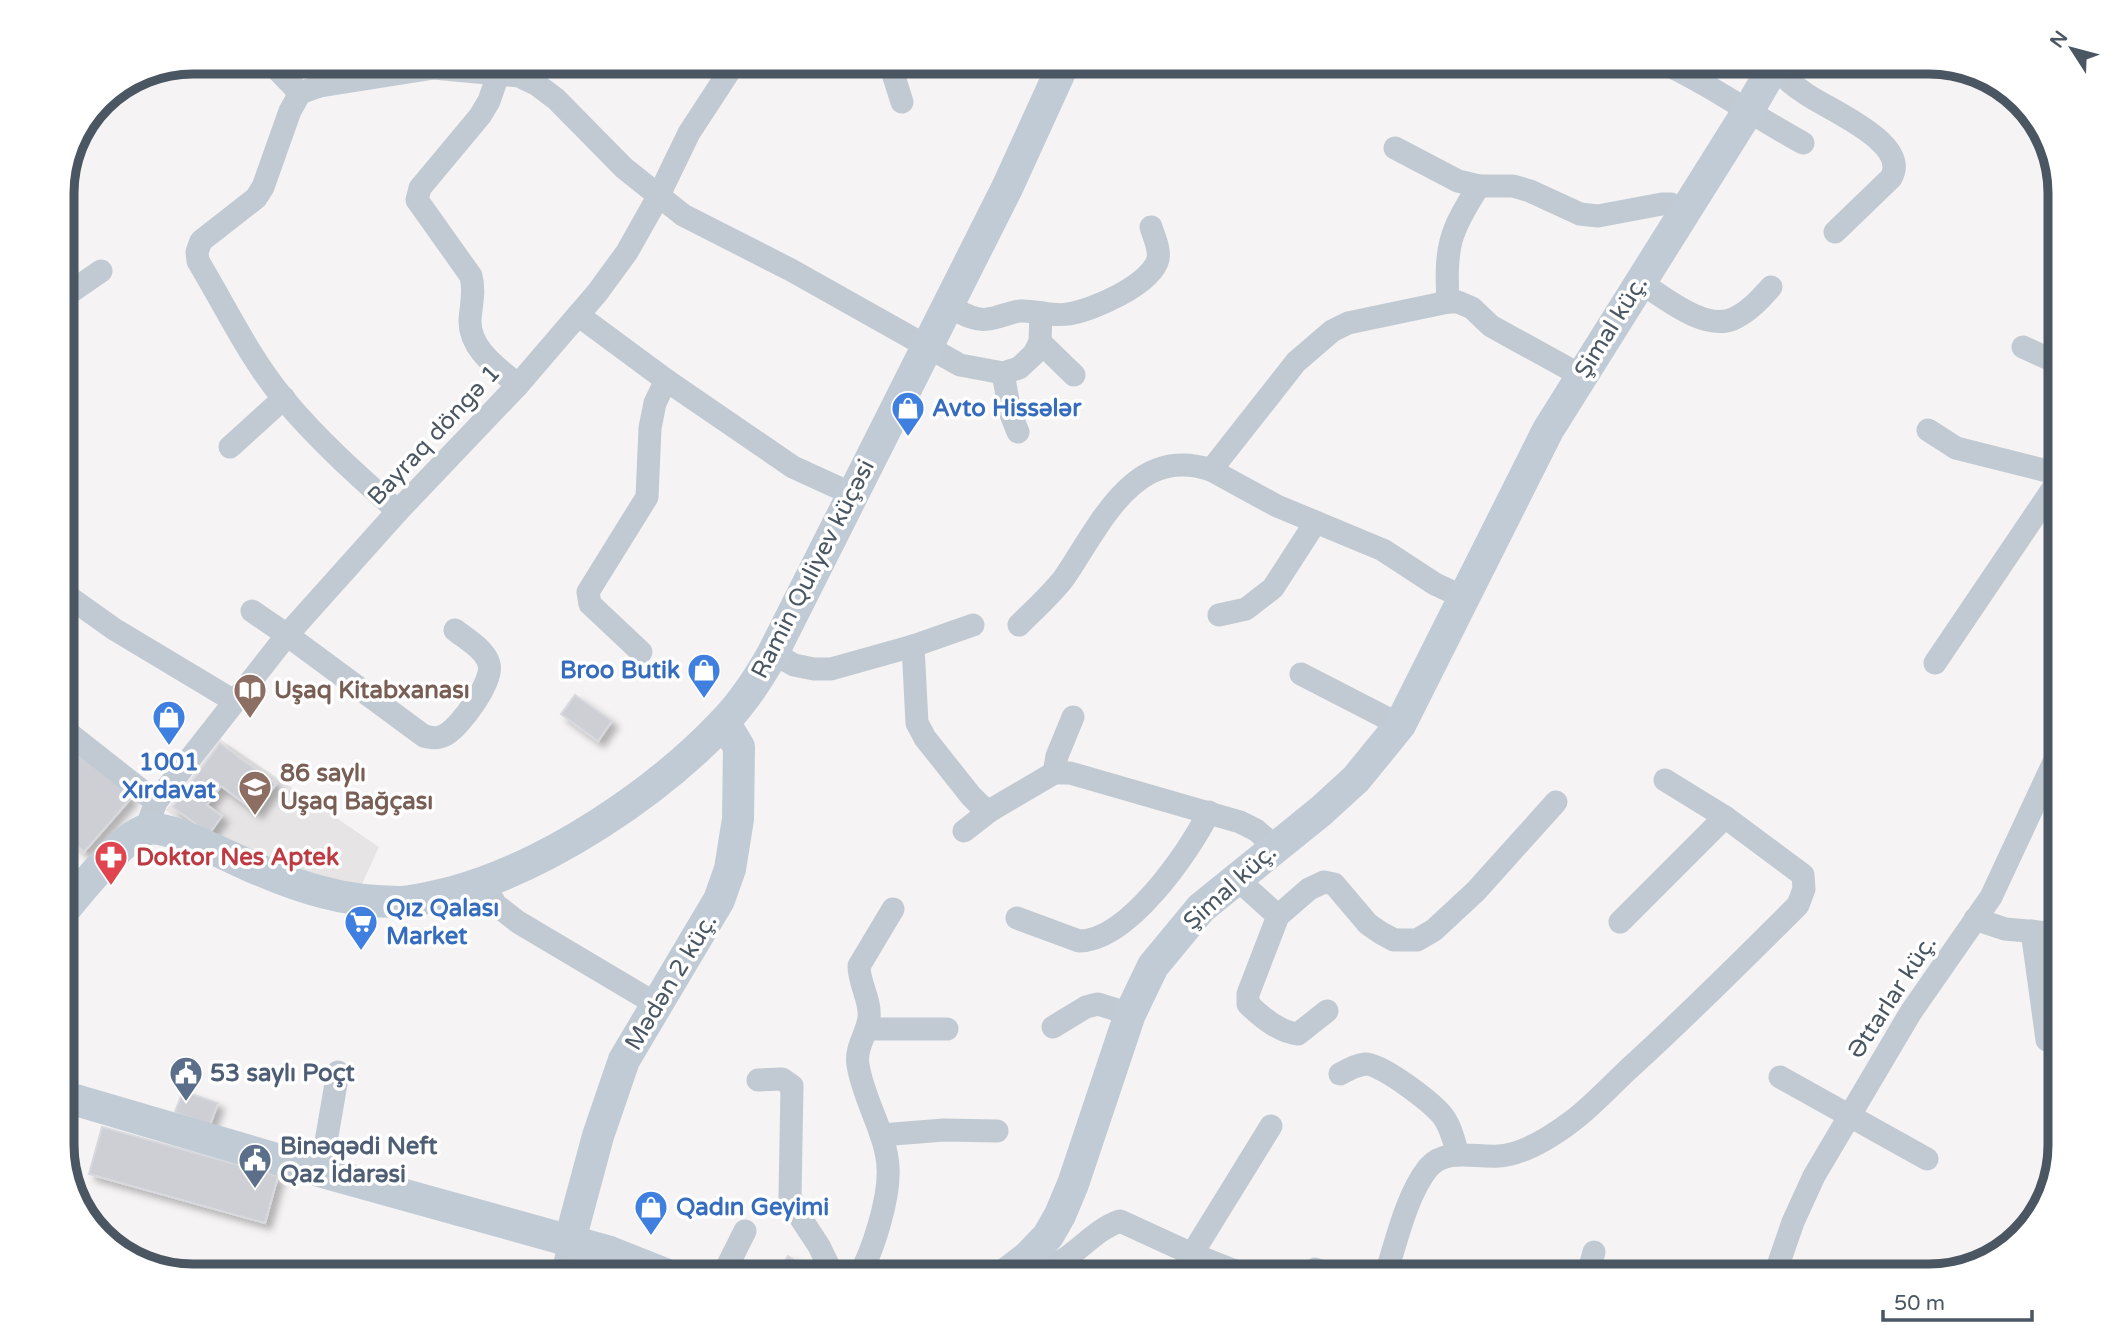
<svg xmlns="http://www.w3.org/2000/svg" width="2121" height="1338" font-family="'Varela Round',sans-serif">
  <style>
    .education { fill: #e6e4e5 }
    .building { fill: #cdcfd5; stroke: #d7d9de; stroke-width: 2; filter: url(#shadow) }
    .lines { fill: none; stroke-linecap: round; stroke-linejoin: round }
    .street { stroke: #c1cad2; stroke-width: 23 }
    .secondary { stroke: #c1cbd6; stroke-width: 32 }
    .labels { text-anchor: middle; dominant-baseline: central; stroke-width: 7; stroke-linejoin: round; paint-order: stroke }
    .street-label { font-size: 24px; fill: #4a5661; stroke: #fff }
    .shop-label { font-size: 24px; font-weight: bold; fill: #366cbe; stroke: #fff; text-anchor: start }
    .education-label { font-size: 24px; font-weight: bold; fill: #785e54; stroke: #fff; text-anchor: start }
    .health-label { font-size: 24px; font-weight: bold; fill: #be3a42; stroke: #fff; text-anchor: start }
    .service-label { font-size: 24px; font-weight: bold; fill: #4e5e75; stroke: #fff; text-anchor: start }
    .rim { fill: none; stroke: #4a5661; stroke-width: 9 }
  </style>
  <defs>
    <filter id="shadow"><feDropShadow dx="6" dy="6" stdDeviation="3.5" flood-color="#0004"/></filter>
  </defs>
  <rect width="100%" height="100%" fill="#f5f3f3"/>
  <polygon class="education" points="220,739 379,847 360,888 294,871 184,825 166,810"/>
  <g class="building">
    <polygon points="575,695 612,721 598,741 561,714"/>
    <polygon points="220,743 276,784 256,812 221,786 207,805 222,816 209,834 173,807"/>
    <polygon points="81,753 132,797 84,852 62,832 62,774"/>
    <polygon points="183,1091 218,1103 210,1125 175,1112"/>
    <polygon points="102,1127 278,1176 265,1223 89,1174"/>
    <polygon points="788,1256 821,1277 775,1277"/>
  </g>
  <g class="lines">
    <g class="street">
      <polyline points="269,61 300,93 320,86 434,68 519,76 536,84 556,99 624,168 683,215 791,270 960,365 1003,373 1019,368 1034,354 1040,342 1041,313"/>
      <polyline points="889,61 902,102"/>
      <path d="M1659 61C1710 84 1755 117 1803 143"/>
      <path d="M1770 61C1776 66 1780 72 1785 77 1791 84 1799 89 1806 94 1829 110 1911 143 1891 178L1835 232"/>
      <path d="M498 75 489 101 480 116 420 188 417 200 471 276C475 292 471 305 470 320 469 349 498 368 518 385"/>
      <path d="M300 93 290 111 263 187 256 198 201 241 197 252 198 261C225 306 249 357 283 398 317 439 358 476 398 511"/>
      <polyline points="1395,148 1458,181 1479,186 1513,186 1530,191 1580,214 1598,216 1662,204 1671,204 1685,210"/>
      <path d="M1640 282C1664 297 1704 331 1733 319 1749 312 1760 299 1771 287"/>
      <polyline points="62,298 101,271"/>
      <path d="M1448 302C1445 247 1449 232 1479 186"/>
      <path d="M948 306C960 312 975 322 988 319 999 318 1009 312 1020 311 1036 310 1053 317 1068 314 1092 311 1152 284 1158 259 1160 249 1154 237 1151 227"/>
      <polyline points="578,315 666,380 793,467 852,494"/>
      <polyline points="1040,342 1074,375"/>
      <polyline points="2023,347 2060,364"/>
      <polyline points="1003,373 1010,412 1018,432"/>
      <polyline points="1928,430 1956,448 2047,471 2060,478"/>
      <polyline points="230,447 284,398"/>
      <polyline points="1211,470 1296,362 1332,331 1348,323 1448,302 1458,302 1472,308 1491,326 1580,375"/>
      <polyline points="62,592 114,629 234,701"/>
      <path d="M252 611 287 635 424 736C432 738 437 739 445 735 460 727 494 681 489 664 485 649 466 639 455 630"/>
      <polyline points="1219,615 1246,609 1273,588 1315,523"/>
      <path d="M1019 625C1034 610 1051 595 1064 578 1100 526 1133 444 1211 470L1277 506 1383 550 1435 584 1465 598"/>
      <polyline points="913,646 917,723 925,738 971,796 982,807 991,810 1054,773 1070,773 1240,822 1256,830 1274,846"/>
      <polyline points="641,652 590,604 588,592 647,497 650,428 655,403 666,380"/>
      <polyline points="773,653 794,665 814,669 831,669 913,646 973,625"/>
      <polyline points="1935,663 2060,478"/>
      <polyline points="1301,674 1400,725"/>
      <polyline points="71,735 156,802"/>
      <polyline points="1054,773 1057,756 1073,717"/>
      <polyline points="150,829 150,818 156,802 287,635 398,511 518,385 597,293 627,252 658,197 689,133 736,61"/>
      <polyline points="964,831 991,810"/>
      <polyline points="1236,878 1278,916"/>
      <polyline points="483,883 496,905 518,922 656,1004"/>
      <path d="M1017 918 1079 941C1128 941 1189 852 1209 812"/>
      <polyline points="1975,919 2005,929 2060,934"/>
      <polyline points="1620,922 1725,817"/>
      <polyline points="2032,931 2047,1040"/>
      <path d="M1327 1011 1298 1034C1280 1032 1261 1017 1248 1004V994L1278 916 1309 889 1324 882 1334 884 1368 924 1381 933 1394 940H1417L1434 930 1476 891 1556 802"/>
      <polyline points="1053,1027 1086,1007 1098,1004 1130,1014"/>
      <polyline points="867,1029 947,1029"/>
      <path d="M1340 1074C1347 1070 1357 1065 1365 1064 1381 1063 1431 1102 1442 1115 1451 1126 1454 1141 1458 1155"/>
      <polyline points="1780,1077 1927,1159"/>
      <polyline points="758,1080 782,1079 792,1086 790,1197 800,1217 819,1246 834,1277"/>
      <polyline points="881,1135 944,1130 997,1131"/>
      <polyline points="321,1171 338,1072"/>
      <polyline points="1192,1254 1271,1126"/>
      <path d="M1028 1257 1049 1267C1076 1257 1093 1230 1120 1221L1192 1254 1250 1277"/>
      <polyline points="1315,1269 1338,1277"/>
      <polyline points="562,1277 570,1240"/>
      <polyline points="722,1277 745,1231"/>
      <path d="M858 1277C873 1252 890 1197 888 1168 888 1158 885 1147 882 1137 874 1113 862 1090 858 1065 855 1048 867 1034 869 1018 871 1000 859 984 859 966L893 909"/>
      <path d="M1385 1277C1396 1243 1406 1196 1428 1168 1446 1147 1475 1158 1499 1156 1524 1154 1551 1137 1571 1122 1593 1106 1613 1083 1633 1065 1690 1013 1744 959 1798 905L1804 889 1803 875 1725 817 1665 780"/>
      <polyline points="1587,1277 1594,1252"/>
      <polyline points="1774,1277 1793,1222 1814,1176 1911,1012 1991,897 2060,749"/>
    </g>
    <g class="secondary">
      <path d="M62 912C80 892 123 834 149 829 171 825 238 862 262 871 281 879 302 887 322 892 347 899 375 902 401 902 418 901 436 896 453 892 548 866 657 793 724 722 744 701 759 678 773 653L1007 188 1065 61"/>
      <polyline points="62,1096 297,1165 610,1252 673,1277"/>
      <polyline points="570,1240 598,1136 624,1060 719,900 730,869 738,819 739,747 724,722"/>
      <polyline points="1002,1277 1028,1257 1048,1236 1060,1215 1073,1184 1130,1014 1153,966 1201,908 1321,811 1356,779 1400,725 1548,430 1748,111 1777,61"/>
    </g>
  </g>
  <defs>
    <symbol id="shop-pin" viewBox="-11 -11 22 30"><path d="M0 17L-7.5 6A9.5 9.5 0 1 1 7.5 6Z" fill="#3f7fe0" stroke="#fff"/><path d="M-5-2.5h2.3a2.7 3.5 0 0 1 5.4 0H5L5.5 6h-11ZM-1.5-2.5h3a1.5 2.3 0 0 0-3 0Z" fill="#fff"/></symbol>
    <symbol id="library-pin" viewBox="-11 -11 22 30"><path d="M0 17L-7.5 6A9.5 9.5 0 1 1 7.5 6Z" fill="#8d6e63" stroke="#fff"/><path d="M-6-4Q-3-5.5-.7-3.5V5Q-3 3-6 4ZM6-4Q3-5.5 .7-3.5V5Q3 3 6 4Z" fill="#fff"/></symbol>
    <symbol id="school-pin" viewBox="-11 -11 22 30"><path d="M0 17L-7.5 6A9.5 9.5 0 1 1 7.5 6Z" fill="#8d6e63" stroke="#fff"/><path d="M0-5L7-2L0 1L-7-2ZM-4 1L0 2.5L4 1V4Q0 6-4 4Z" fill="#fff"/></symbol>
    <symbol id="pharmacy-pin" viewBox="-11 -11 22 30"><path d="M0 17L-7.5 6A9.5 9.5 0 1 1 7.5 6Z" fill="#e0444e" stroke="#fff"/><path d="M-2-6h4v4h4v4h-4v4h-4v-4h-4v-4h4Z" fill="#fff"/></symbol>
    <symbol id="supermarket-pin" viewBox="-11 -11 22 30"><path d="M0 17L-7.5 6A9.5 9.5 0 1 1 7.5 6Z" fill="#3f7fe0" stroke="#fff"/><path d="M-6-5.5h2.5l.6 2H6L4.5 2H-2.5L-4.4-4H-6ZM-1.5 3.2a1.3 1.3 0 1 0 .1 0ZM3 3.2a1.3 1.3 0 1 0 .1 0Z" fill="#fff"/></symbol>
    <symbol id="civic-pin" viewBox="-11 -11 22 30"><path d="M0 17L-7.5 6A9.5 9.5 0 1 1 7.5 6Z" fill="#5c6f8a" stroke="#fff"/><path d="M-.6-6.5H3V-4.5H.6V-3L4-1V1h2V6H-6V1h2V-1L-.6-3ZM-1.2 2.5V6h2.4V2.5Z" fill="#fff"/></symbol>
  </defs>
  <g fill-rule="evenodd">
    <use href="#shop-pin" x="889" y="389" width="38" height="52"/>
    <use href="#shop-pin" x="685" y="651" width="38" height="52"/>
    <use href="#library-pin" x="231" y="671" width="38" height="52"/>
    <use href="#shop-pin" x="150" y="698" width="38" height="52"/>
    <use href="#school-pin" x="236" y="768" width="38" height="52"/>
    <use href="#pharmacy-pin" x="92" y="838" width="38" height="52"/>
    <use href="#supermarket-pin" x="342" y="903" width="38" height="52"/>
    <use href="#civic-pin" x="167" y="1054" width="38" height="52"/>
    <use href="#civic-pin" x="236" y="1141" width="38" height="52"/>
    <use href="#shop-pin" x="632" y="1188" width="38" height="52"/>
  </g>
  <g class="labels">
    <g class="street-label">
      <text transform="translate(1611 327) rotate(-58)">Şimal küç.</text>
      <text transform="translate(434 435) rotate(-47)">Bayraq döngə 1</text>
      <text transform="translate(813 569) rotate(-63)">Ramin Quliyev küçəsi</text>
      <text transform="translate(1230 887) rotate(-42)">Şimal küç.</text>
      <text transform="translate(671 982) rotate(-59)">Mədən 2 küç.</text>
      <text transform="translate(1892 997) rotate(-57)">Əttarlar küç.</text>
    </g>
    <g class="shop-label">
      <text x="932" y="408">Avto Hissələr</text>
      <text x="680" y="670" text-anchor="end">Broo Butik</text>
      <text x="169" y="762" text-anchor="middle">1001<tspan x="169" dy="28">Xırdavat</tspan></text>
      <text x="386" y="908">Qız Qalası<tspan x="386" dy="28">Market</tspan></text>
      <text x="676" y="1207">Qadın Geyimi</text>
    </g>
    <g class="education-label">
      <text x="274" y="690">Uşaq Kitabxanası</text>
      <text x="280" y="773">86 saylı<tspan x="280" dy="28">Uşaq Bağçası</tspan></text>
    </g>
    <g class="health-label">
      <text x="136" y="857">Doktor Nes Aptek</text>
    </g>
    <g class="service-label">
      <text x="210" y="1073">53 saylı Poçt</text>
      <text x="280" y="1146">Binəqədi Neft<tspan x="280" dy="28">Qaz İdarəsi</tspan></text>
    </g>
  </g>
  <path d="M0 0H2121V1338H0ZM193 74H1929A119 119 0 0 1 2048 193V1145A119 119 0 0 1 1929 1264H193A119 119 0 0 1 74 1145V193A119 119 0 0 1 193 74Z" fill="#fff" fill-rule="evenodd"/>
  <path class="rim" d="M193 74H1929A119 119 0 0 1 2048 193V1145A119 119 0 0 1 1929 1264H193A119 119 0 0 1 74 1145V193A119 119 0 0 1 193 74Z"/>
  <g transform="translate(2072 49) rotate(306)" stroke="#ffffff" stroke-width="5" paint-order="stroke">
  <path d="M0-5L12 26L0 18L-12 26Z" fill="#4a5661"/>
  <text y="-10" font-size="19" font-weight="bold" text-anchor="middle" fill="#4a5661">N</text>
  </g>
  <path d="M1883 1310v10h149v-10" fill="none" stroke="#4a5661" stroke-width="3.5"/>
  <text x="1894" y="1310" font-size="21" fill="#4a5661" stroke="#ffffff" stroke-width="5" paint-order="stroke">50 m</text>
</svg>
